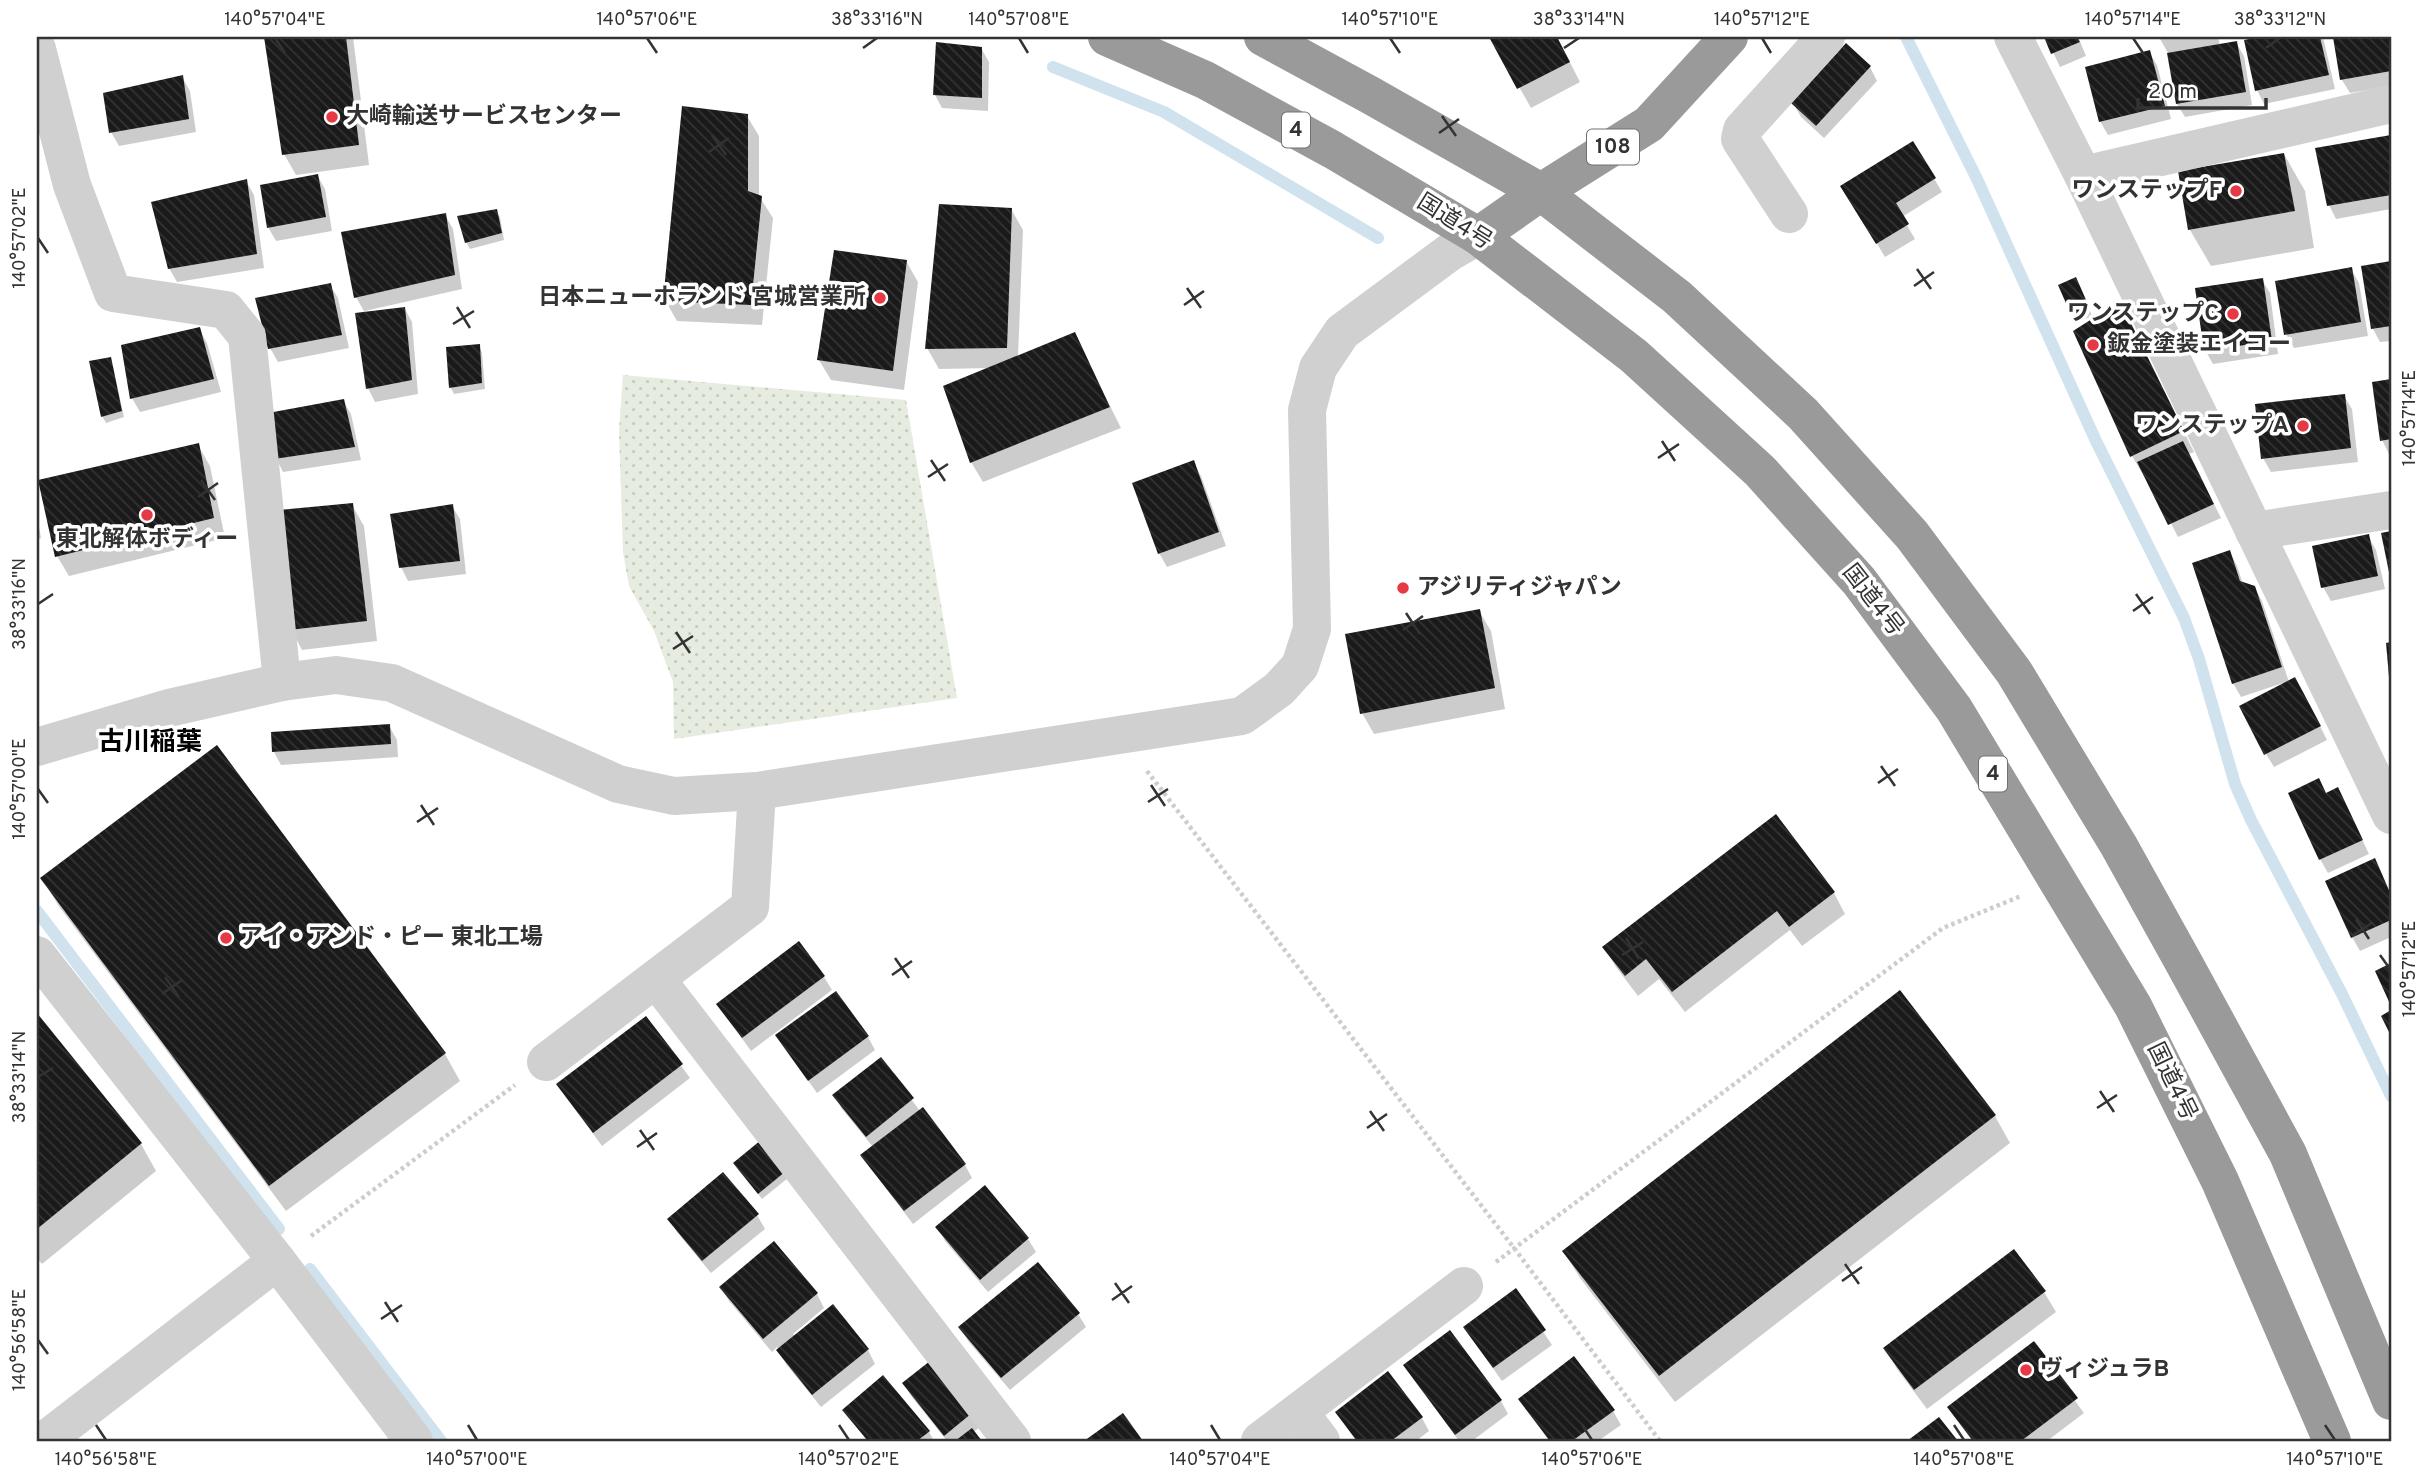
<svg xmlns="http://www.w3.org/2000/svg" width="2428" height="1478" font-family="Overpass,'Noto Sans JP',sans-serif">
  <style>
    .grass { fill: url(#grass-dots) }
    .shadow { fill: #0003 }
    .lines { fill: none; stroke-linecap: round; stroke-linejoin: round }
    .stream { stroke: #cfe2ee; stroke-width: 12 }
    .building { fill: url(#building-back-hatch) }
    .path { stroke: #cdcdcd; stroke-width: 4.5; stroke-dasharray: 3.5 3.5; stroke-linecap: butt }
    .minor { stroke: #d0d0d0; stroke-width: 38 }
    .highway { stroke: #9a9a9a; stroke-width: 38 }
    .ticks { fill: none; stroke: #333; stroke-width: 2.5 }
    .poi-dot { fill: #e63946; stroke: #fff; stroke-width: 2.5 }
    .labels { text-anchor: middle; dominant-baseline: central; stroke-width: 7; stroke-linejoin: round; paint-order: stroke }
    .shield { fill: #fff; stroke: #707070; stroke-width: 2 }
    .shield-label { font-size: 21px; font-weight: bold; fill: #333 }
    .poi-label { font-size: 23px; font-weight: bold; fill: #333; stroke: #fff; text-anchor: start }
    .street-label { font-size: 23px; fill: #333; stroke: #fff }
    .quarter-label { font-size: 26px; font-weight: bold; fill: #000; stroke: #fff }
    .neatline { fill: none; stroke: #333; stroke-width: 2.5 }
    .ticks-label { font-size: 18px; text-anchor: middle; fill: #333 }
  </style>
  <defs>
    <pattern id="grass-dots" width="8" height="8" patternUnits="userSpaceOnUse" patternTransform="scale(1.75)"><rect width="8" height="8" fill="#e6ecdf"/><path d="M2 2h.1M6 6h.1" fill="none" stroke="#c6cbc0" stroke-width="1.8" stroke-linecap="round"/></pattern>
    <pattern id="building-back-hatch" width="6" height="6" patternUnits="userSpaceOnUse" patternTransform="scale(1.75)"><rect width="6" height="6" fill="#1a1a1a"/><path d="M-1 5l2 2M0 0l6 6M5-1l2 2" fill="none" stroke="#333"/></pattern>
  </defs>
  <rect width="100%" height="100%" fill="#fff"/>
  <polygon class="grass" points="623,375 906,400 957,698 674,739 673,682 654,631 629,586 623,552 619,431"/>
  <g class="shadow">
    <polygon points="266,37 353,37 369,165 296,175 284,154"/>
    <polygon points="1491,37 1557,37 1580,82 1531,108"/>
    <polygon points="2046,37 2097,37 2079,39 2086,56 2060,67"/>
    <polygon points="2159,37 2218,37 2220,46 2236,43 2244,56 2252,105 2185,117 2177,104 2168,53"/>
    <polygon points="2268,37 2323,37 2335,89 2264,104 2257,90 2246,41"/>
    <polygon points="2334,37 2391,37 2391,86 2350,93 2342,80"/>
    <polygon points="981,48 989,62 988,111 942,108 935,95"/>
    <polygon points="2149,52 2157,65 2171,119 2108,135 2100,121"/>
    <polygon points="1870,67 1877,81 1824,138 1801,117 1793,103"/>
    <polygon points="182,77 190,91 196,132 119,146 111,132"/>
    <polygon points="747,116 759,136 759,196 773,218 762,325 677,321 665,300"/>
    <polygon points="2391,137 2391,209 2336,219 2329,205 2317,150"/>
    <polygon points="1913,143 1942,192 1902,217 1915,239 1885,257 1842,186"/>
    <polygon points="2284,154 2305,191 2314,248 2211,266 2190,230"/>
    <polygon points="317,175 325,189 332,231 276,241 268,227"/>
    <polygon points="246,181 254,195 264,268 177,282 169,268"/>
    <polygon points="1011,209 1023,230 1018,357 1074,334 1121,428 983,482 971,462 991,368 939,369 927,348"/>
    <polygon points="496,211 500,217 504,240 470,249 466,242"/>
    <polygon points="445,215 453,229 462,289 365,311 365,313 405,309 412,322 418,394 375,402 368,388 365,313 356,297"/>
    <polygon points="906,261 918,282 904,390 831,380 819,360"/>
    <polygon points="2391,263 2391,341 2380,342 2373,329 2363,268"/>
    <polygon points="2351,269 2359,283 2368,336 2294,348 2286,334"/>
    <polygon points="2262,280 2270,293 2278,354 2213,364 2205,350"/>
    <polygon points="330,285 338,298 349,348 278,362 270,348"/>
    <polygon points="2079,285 2092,316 2077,323 2060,286"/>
    <polygon points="2120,303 2194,452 2189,454 2221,518 2178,537 2146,475 2144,476 2132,456"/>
    <polygon points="199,329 207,343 221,392 140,412 132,398"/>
    <polygon points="479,346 482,353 485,389 454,394 451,388"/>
    <polygon points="110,359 113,366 124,417 106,423 102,416"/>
    <polygon points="2391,381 2391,454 2389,454 2382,440 2374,383"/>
    <polygon points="2344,396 2352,409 2358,462 2271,472 2263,458"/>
    <polygon points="343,401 351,414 361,460 283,472 276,458"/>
    <polygon points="198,445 210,466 225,538 69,576 57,556"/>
    <polygon points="1193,463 1201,476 1226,546 1167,567 1159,553"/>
    <polygon points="352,505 364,526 377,641 302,650 291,629"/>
    <polygon points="452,506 460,519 466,574 408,581 401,567"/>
    <polygon points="37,517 41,538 37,539"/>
    <polygon points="2368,536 2376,550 2385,589 2331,601 2323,587"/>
    <polygon points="2230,552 2237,566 2243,584 2254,587 2262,601 2289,682 2303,692 2327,740 2274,767 2266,754 2284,685 2283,683 2241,697 2233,683"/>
    <polygon points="1479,611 1491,631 1505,709 1374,734 1362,713"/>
    <polygon points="389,726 397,740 398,757 281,765 274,752"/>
    <polygon points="217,748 445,1054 460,1081 286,1211 58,905 42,878"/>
    <polygon points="2345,803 2369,854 2328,873 2320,859"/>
    <polygon points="1775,817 1834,893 1845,914 1802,946 1790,930 1685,1012 1659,979 1638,996 1616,967 1604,947"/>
    <polygon points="2382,874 2391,895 2391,937 2360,951 2352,937"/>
    <polygon points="824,977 832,990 751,1051 718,1005"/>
    <polygon points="1900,993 1995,1116 2010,1143 1675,1402 1580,1278 1564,1252"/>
    <polygon points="37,1016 141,1144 156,1171 42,1264 37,1258"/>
    <polygon points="646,1018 690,1078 602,1146 558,1085"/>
    <polygon points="777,1036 868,1037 875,1050 817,1093"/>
    <polygon points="881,1059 920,1111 965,1165 972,1178 913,1224 871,1169 863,1155 873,1147 842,1109 835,1096"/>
    <polygon points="761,1142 788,1178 762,1199 738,1169"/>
    <polygon points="757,1215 765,1229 711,1273 677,1232 670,1219"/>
    <polygon points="938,1227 1028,1239 1036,1252 988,1292 945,1241"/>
    <polygon points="774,1244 817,1294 824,1308 793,1334 795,1336 832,1306 868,1350 875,1364 821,1407 786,1364 777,1347 772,1352 729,1301 721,1288"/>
    <polygon points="1516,1291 1552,1345 1502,1381 1473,1340"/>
    <polygon points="2044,1292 2056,1312 1927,1409 1897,1369 1885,1349"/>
    <polygon points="1078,1314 1086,1327 1010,1390 968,1341 960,1328"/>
    <polygon points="2033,1344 2084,1413 2047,1441 1972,1441 1949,1408"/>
    <polygon points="930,1363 979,1428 973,1432 980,1441 947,1441 912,1397 904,1384"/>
    <polygon points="1405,1366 1501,1401 1508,1414 1472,1441 1459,1441"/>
    <polygon points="1520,1399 1613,1411 1621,1425 1598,1441 1549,1441"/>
    <polygon points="844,1410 929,1432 934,1441 867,1441"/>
    <polygon points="1337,1413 1422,1418 1429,1431 1416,1441 1356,1441"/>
  </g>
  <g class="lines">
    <g class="stream">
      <polyline points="1906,37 1977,179 2096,441 2184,618 2199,659 2235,784 2251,820 2342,994 2391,1096"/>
      <polyline points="1053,67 1164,112 1378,238"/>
      <polyline points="37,911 279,1229"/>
      <polyline points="310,1269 441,1441"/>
    </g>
  </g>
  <g class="building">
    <polygon points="264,37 346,37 359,145 282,155"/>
    <polygon points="1489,37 1557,37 1570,62 1517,89"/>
    <polygon points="2044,37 2077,37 2080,42 2051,54"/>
    <polygon points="2260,37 2320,37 2329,75 2255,91 2244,40"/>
    <polygon points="2333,37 2391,37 2391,71 2340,80"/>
    <polygon points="2237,41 2246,92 2176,104 2167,53"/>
    <polygon points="936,42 982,47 982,98 933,95"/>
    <polygon points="1846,43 1871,66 1816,126 1791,103"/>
    <polygon points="2150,50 2165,106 2099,122 2085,67"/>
    <polygon points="183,75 189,119 109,133 103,93"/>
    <polygon points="682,106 748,114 748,191 762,196 751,305 663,301"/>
    <polygon points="2391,135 2391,195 2327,206 2315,148"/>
    <polygon points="1913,141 1936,178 1896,203 1909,224 1876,244 1840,186"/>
    <polygon points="2284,153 2295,211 2188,230 2178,171"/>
    <polygon points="318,174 326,217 267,228 260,185"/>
    <polygon points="247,179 257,254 168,269 151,202"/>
    <polygon points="939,204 1012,208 1007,348 925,349"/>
    <polygon points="497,209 502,233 465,243 457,216"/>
    <polygon points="446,213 455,275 354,298 341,232"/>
    <polygon points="834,250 907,260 893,371 817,360"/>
    <polygon points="2391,261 2391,326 2371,329 2361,266"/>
    <polygon points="2352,267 2361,322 2284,335 2275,281"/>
    <polygon points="2076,277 2090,309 2072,317 2058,285"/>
    <polygon points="2263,278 2272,341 2204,351 2195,288"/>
    <polygon points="331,283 342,335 268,349 255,298"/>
    <polygon points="2120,301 2184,431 2130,457 2073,331"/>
    <polygon points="405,307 412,380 366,389 355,313"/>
    <polygon points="200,327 214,379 130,399 121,345"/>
    <polygon points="1075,332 1110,407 970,463 943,386"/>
    <polygon points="480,344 482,383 449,388 446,347"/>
    <polygon points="111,357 122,411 101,417 89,361"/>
    <polygon points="2391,379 2391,439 2380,441 2372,382"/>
    <polygon points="2345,394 2351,448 2261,459 2255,404"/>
    <polygon points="344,399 355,447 274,459 268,413"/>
    <polygon points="2183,441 2214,504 2168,525 2137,462"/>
    <polygon points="199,443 214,518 55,557 38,480"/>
    <polygon points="1194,460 1219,532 1158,554 1132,483"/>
    <polygon points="353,503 367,621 289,630 279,510"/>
    <polygon points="453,504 460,561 399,568 390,514"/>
    <polygon points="2391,531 2391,577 2390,577 2381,533"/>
    <polygon points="2369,534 2378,576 2321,588 2312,546"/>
    <polygon points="2230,550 2240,581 2255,586 2282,667 2232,684 2192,563"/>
    <polygon points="1480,609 1495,688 1360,714 1345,634"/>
    <polygon points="2391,642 2391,677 2389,677 2386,643"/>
    <polygon points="2295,677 2321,726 2264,755 2239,706"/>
    <polygon points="390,724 391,744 272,752 271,732"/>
    <polygon points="217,745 446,1053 269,1186 40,878"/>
    <polygon points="2319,778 2326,793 2338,787 2363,840 2319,860 2288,793"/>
    <polygon points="1776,814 1835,892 1789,927 1777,911 1672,992 1646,959 1625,976 1602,947"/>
    <polygon points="2375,858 2391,895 2391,920 2351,938 2325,881"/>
    <polygon points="799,941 825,976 742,1038 716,1004"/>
    <polygon points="2391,963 2391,1006 2375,971"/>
    <polygon points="1900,990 1996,1115 1659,1376 1562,1251"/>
    <polygon points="836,991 869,1036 808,1081 775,1035"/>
    <polygon points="2391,1010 2391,1036 2381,1016"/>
    <polygon points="37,1013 142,1143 37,1229"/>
    <polygon points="646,1016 683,1064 593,1133 556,1084"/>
    <polygon points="881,1057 914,1098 866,1137 832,1095"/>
    <polygon points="923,1107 966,1164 904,1211 860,1155"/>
    <polygon points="761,1140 786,1171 758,1194 733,1163"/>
    <polygon points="723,1172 759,1214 702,1261 667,1219"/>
    <polygon points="985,1185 1029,1238 980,1280 935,1227"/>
    <polygon points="774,1241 818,1293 763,1339 719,1287"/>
    <polygon points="2014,1249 2046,1291 1914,1390 1883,1348"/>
    <polygon points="1038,1262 1080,1313 1001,1378 958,1327"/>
    <polygon points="1516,1288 1546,1330 1493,1368 1463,1327"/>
    <polygon points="833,1304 869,1349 812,1395 776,1350"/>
    <polygon points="1450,1330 1502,1400 1455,1435 1403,1365"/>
    <polygon points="2034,1341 2078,1398 2021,1441 1973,1441 1947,1407"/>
    <polygon points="1574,1356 1615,1410 1572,1441 1550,1441 1518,1399"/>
    <polygon points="930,1361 972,1413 944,1436 902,1383"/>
    <polygon points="1388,1371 1423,1417 1391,1441 1357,1441 1335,1412"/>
    <polygon points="883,1375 930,1431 917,1441 868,1441 842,1410"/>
    <polygon points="1123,1413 1143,1441 1084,1441"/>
    <polygon points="1939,1417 1958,1441 1907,1441"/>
    <polygon points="972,1428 982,1441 955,1441"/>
  </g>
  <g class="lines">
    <g class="path">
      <polyline points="1147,771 1514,1248 1660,1441"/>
      <polyline points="311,1236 515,1085"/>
      <polyline points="1496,1262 1943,928 2021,896"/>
    </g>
    <g class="minor">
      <polyline points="2013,37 2083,175 2391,815"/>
      <polyline points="37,49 72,185 113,293 226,310 247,336 282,682"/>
      <polyline points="2083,175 2391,104"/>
      <polyline points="1789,214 1740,139 1742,130 1826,37"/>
      <polyline points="2254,531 2391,510"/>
      <polyline points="37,747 169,708 282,682 336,675 392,683 618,784 674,796 757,791 1242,716 1279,689 1300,666 1312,629 1307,410 1318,368 1342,332 1450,252 1478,236"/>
      <polyline points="37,955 277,1261 414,1441"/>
      <polyline points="657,980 1012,1441"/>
      <polyline points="546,1062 750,907 757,791"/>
      <polyline points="1299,1412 1321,1441"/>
      <polyline points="44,1441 277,1261"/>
      <polyline points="1260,1441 1464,1286"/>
    </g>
    <g class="highway">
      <polyline points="1107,37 1205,80 1333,150 1478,236 1634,356 1760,471 1859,581 1954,709 2133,1006 2220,1181 2332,1441"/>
      <polyline points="1263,37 1370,95 1541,192 1677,297 1803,414 1912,535 2014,672 2119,846 2185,965 2288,1154 2391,1401"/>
      <polyline points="1478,236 1541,192 1649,124 1729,37"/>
    </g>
  </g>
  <path class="ticks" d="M275 38 285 53M647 38 657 53M1019 38 1028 53M1390 38 1400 53M1762 38 1771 53M2133 38 2143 53M863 48 877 38M1564 48 1579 38M2266 48 2280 38M1442 116 1456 136M1439 133 1459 119M712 135 726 155M709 152 729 138M38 238 48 253M1917 269 1931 289M1914 286 1934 272M1187 288 1201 308M1184 305 1204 291M457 307 470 328M453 324 474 311M2380 404 2390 418M1662 441 1675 461M1658 458 1679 444M931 460 945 481M928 477 948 464M201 480 215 500M198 497 218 483M2136 594 2150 614M38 604 53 594M2133 611 2153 597M1406 613 1420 634M1403 630 1423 616M676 632 690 653M673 649 693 636M1881 766 1895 786M1878 783 1898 769M1151 785 1165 806M38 789 48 803M1148 802 1168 789M421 805 434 825M417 822 438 808M2356 919 2369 939M2352 936 2373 922M1626 938 1639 959M1622 955 1643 942M2380 955 2390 969M895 958 909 978M892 975 912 961M165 977 179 997M162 994 182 980M38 1077 53 1068M2100 1091 2114 1112M2097 1108 2117 1095M1370 1111 1384 1131M1367 1128 1387 1114M640 1130 654 1150M637 1147 657 1133M1845 1264 1859 1284M1842 1281 1862 1267M1115 1283 1129 1303M1112 1300 1132 1286M385 1302 398 1322M381 1319 402 1305M38 1340 48 1354M96 1425 106 1440M468 1425 477 1440M839 1425 849 1440M1211 1425 1220 1440M1582 1425 1592 1440M1954 1425 1964 1440M2325 1425 2335 1440"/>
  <g class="poi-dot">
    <circle cx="332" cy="117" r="7"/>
    <circle cx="2236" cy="191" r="7"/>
    <circle cx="880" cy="298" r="7"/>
    <circle cx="2233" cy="314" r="7"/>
    <circle cx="2093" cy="345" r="7"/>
    <circle cx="2303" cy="426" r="7"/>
    <circle cx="147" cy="515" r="7"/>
    <circle cx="1403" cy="588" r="7"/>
    <circle cx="226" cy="938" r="7"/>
    <circle cx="2026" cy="1370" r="7"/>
  </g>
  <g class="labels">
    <g class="shield">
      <rect x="1282" y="112.5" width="28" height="35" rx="5"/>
      <rect x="1587" y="129.5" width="52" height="35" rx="5"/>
      <rect x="1979" y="756.5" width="28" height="35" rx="5"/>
    </g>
    <g class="shield-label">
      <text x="1296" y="130">4</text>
      <text x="1613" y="147">108</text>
      <text x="1993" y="774">4</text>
    </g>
    <g class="poi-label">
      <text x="346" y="117">大崎輸送サービスセンター</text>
      <text x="2222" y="191" text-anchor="end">ワンステップF</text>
      <text x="866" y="298" text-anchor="end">日本ニューホランド 宮城営業所</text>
      <text x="2219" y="314" text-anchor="end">ワンステップC</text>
      <text x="2107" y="345">鈑金塗装エイコー</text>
      <text x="2289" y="426" text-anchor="end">ワンステップA</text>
      <text x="147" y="540" text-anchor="middle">東北解体ボディー</text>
      <text x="1417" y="588">アジリティジャパン</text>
      <text x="240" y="938">アイ・アンド・ピー 東北工場</text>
      <text x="2040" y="1370">ヴィジュラB</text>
    </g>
    <g class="street-label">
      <text transform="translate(1454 223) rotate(32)">国道4号</text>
      <text transform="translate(1872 601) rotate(52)">国道4号</text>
      <text transform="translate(2171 1082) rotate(64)">国道4号</text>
    </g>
    <g class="quarter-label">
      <text x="150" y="743">古川稲葉</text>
    </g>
  </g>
  <rect width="2428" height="1478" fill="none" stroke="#ffffff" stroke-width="77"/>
  <path d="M2138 98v10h128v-10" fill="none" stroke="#333333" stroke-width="3.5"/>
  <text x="2148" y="98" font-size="21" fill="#333333" stroke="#ffffff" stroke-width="5" paint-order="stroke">20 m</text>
  <rect x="38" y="38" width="2352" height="1402" class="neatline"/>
  <g class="ticks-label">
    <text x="275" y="25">140°57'04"E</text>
    <text x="647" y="25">140°57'06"E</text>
    <text x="877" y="25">38°33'16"N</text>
    <text x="1019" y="25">140°57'08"E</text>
    <text x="1390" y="25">140°57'10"E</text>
    <text x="1579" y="25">38°33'14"N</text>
    <text x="1762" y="25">140°57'12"E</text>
    <text x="2133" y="25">140°57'14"E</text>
    <text x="2280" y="25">38°33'12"N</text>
    <text transform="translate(19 238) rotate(-90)" y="6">140°57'02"E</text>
    <text transform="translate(2409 418) rotate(-90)" y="6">140°57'14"E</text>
    <text transform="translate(19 604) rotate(-90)" y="6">38°33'16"N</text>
    <text transform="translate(19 789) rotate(-90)" y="6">140°57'00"E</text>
    <text transform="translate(2409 969) rotate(-90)" y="6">140°57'12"E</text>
    <text transform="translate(19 1077) rotate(-90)" y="6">38°33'14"N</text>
    <text transform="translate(19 1340) rotate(-90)" y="6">140°56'58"E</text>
    <text x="106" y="1465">140°56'58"E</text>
    <text x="477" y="1465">140°57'00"E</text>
    <text x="849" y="1465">140°57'02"E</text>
    <text x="1220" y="1465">140°57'04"E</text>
    <text x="1592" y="1465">140°57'06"E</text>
    <text x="1964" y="1465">140°57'08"E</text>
    <text x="2335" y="1465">140°57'10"E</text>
  </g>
</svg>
